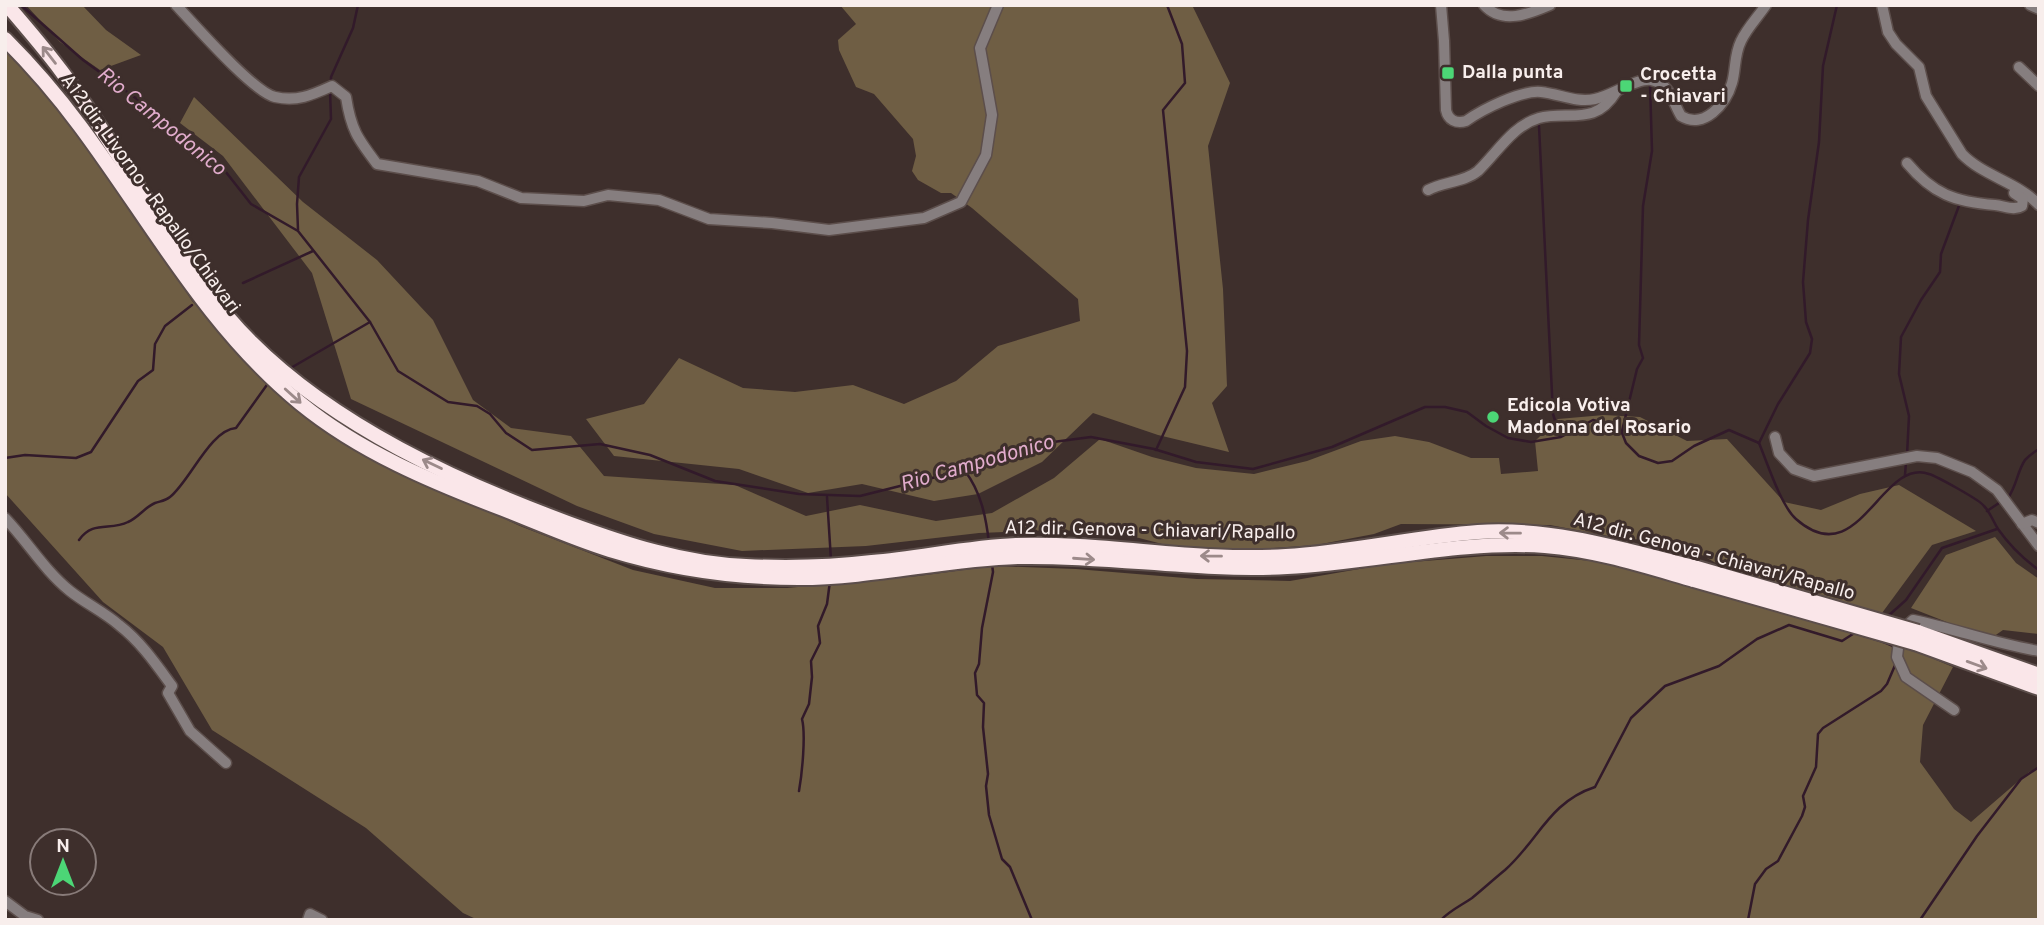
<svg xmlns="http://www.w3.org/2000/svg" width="2044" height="925" font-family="Overpass,sans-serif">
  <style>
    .forest { fill: #6f5e44 }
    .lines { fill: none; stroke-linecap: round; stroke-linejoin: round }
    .stream { stroke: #321a2a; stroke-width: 2.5 }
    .minor-casing { stroke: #5c4e4b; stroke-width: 13 }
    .highway-casing { stroke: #5c4e4b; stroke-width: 18 }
    .minor { stroke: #867e7f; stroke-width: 10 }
    .highway { stroke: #fae6e9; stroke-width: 14 }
    .highway-bridge-casing { stroke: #5c4e4b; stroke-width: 18; stroke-linecap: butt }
    .highway-bridge { stroke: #fae6e9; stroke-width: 14 }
    .oneway { stroke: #9c8a8a }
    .poi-dot { fill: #4cd676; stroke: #3e2f2c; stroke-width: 2.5 }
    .labels { text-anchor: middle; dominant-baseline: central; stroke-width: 6; stroke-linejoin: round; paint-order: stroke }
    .poi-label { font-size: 19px; font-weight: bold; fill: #f8eeec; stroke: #3e2f2c; text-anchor: start }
    .street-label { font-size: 19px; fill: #f8eeec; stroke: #3e2f2c }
    .water-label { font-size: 21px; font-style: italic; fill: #e1accc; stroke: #3e2f2c }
  </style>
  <rect width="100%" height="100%" fill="#3e2f2c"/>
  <g class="forest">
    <polygon points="26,5 82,5 106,30 141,55 100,70 60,42"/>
    <polygon points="840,5 1192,5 1230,83 1208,146 1223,289 1227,386 1212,403 1229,452 1158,435 1093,413 1042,462 978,494 934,501 862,484 808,493 739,469 614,456 586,419 644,404 679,358 743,388 795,392 853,385 904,404 956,381 998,346 1080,321 1078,299 972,208 951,193 941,193 918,180 912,171 916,156 913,139 874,94 856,87 839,50 838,40 856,24"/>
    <polygon points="5,49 57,106 118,186 192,301 275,390 378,460 520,526 633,570 715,588 787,588 918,576 994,566 1076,569 1197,579 1290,581 1388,564 1486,556 1542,556 1601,562 1874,639 1917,652 1953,667 1923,725 1920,762 1954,809 1971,822 2029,772 2039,768 2039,920 478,920 463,913 366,828 212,730 163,647 103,602 5,493"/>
    <polygon points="194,97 303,202 377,260 433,320 473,400 511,428 571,436 604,476 735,485 806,516 860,505 936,521 992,513 1054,478 1100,439 1152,457 1196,468 1254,474 1307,461 1361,441 1395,436 1429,442 1471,458 1499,458 1501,474 1538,471 1535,441 1558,419 1604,415 1640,417 1687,441 1727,439 1784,502 1821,510 1860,494 1899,485 1976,531 1932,545 1882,613 1721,566 1681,543 1619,538 1550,525 1401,524 1374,534 1316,545 1247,550 1166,545 1116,532 1051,530 979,533 866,546 742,551 654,534 577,506 351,399 312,273 223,156 180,123"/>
    <polygon points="1995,537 2016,563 2039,579 2039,634 2003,630 1990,639 1911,608 1946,555"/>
  </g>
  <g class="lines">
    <g class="stream">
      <path d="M21 5 83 60 159 115 218 162 251 204 298 231 370 322 398 371 448 402 477 406 490 414 506 433 532 450 600 444 650 455 715 481 799 494 860 496 964 470 987 460 1038 444 1091 437 1154 449 1196 462 1253 469 1332 447 1425 407H1445L1467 412 1486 426 1508 438 1531 442 1561 437 1593 420 1608 424 1622 433 1626 443 1639 456 1658 463 1672 461 1694 446 1729 430 1759 443C1767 462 1781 506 1796 519 1859 575 1881 457 1929 474 1936 476 1980 500 1984 506 1990 512 1993 521 1998 529 2010 546 2022 558 2039 570"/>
      <polyline points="331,84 331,77 353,28 358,5"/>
      <polyline points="1539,126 1553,414 1560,436"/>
      <polyline points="298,230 297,204 299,177 331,119 330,91"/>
      <polyline points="243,283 313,251"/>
      <polyline points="289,369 370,322"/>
      <polyline points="1622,431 1637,369 1643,358 1639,345 1643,206 1652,151 1650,83"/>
      <polyline points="1759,443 1778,404 1810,353 1812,339 1806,322 1803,282 1808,220 1819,142 1823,66 1837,5"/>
      <polyline points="1156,450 1185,387 1187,351 1163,110 1185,83 1182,44 1167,5"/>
      <polyline points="1907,455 1909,416 1899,374 1901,337 1921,300 1940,272 1941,254 1963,195"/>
      <polyline points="5,458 25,455 76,458 91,452 138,381 153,370 155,344 165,326 192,305"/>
      <path d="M965 471C981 492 986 517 989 543"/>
      <polyline points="1905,475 1906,462"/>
      <polyline points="827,497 831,560"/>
      <path d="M2008 498C2017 485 2017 472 2025 460 2029 456 2034 452 2039 449"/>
      <polyline points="1987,511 2002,501"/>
      <path d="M79 540C93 520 110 531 128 522 138 518 145 507 155 503 161 501 165 501 170 497 190 481 210 430 236 428L269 382"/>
      <polyline points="992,564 993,572 982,628 979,664 975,673 977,695 984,703 983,727 988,774 986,786 989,815 1002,859 1010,867 1032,920"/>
      <polyline points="1887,617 1906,600 1942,548 1997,529"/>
      <path d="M1856 633C1867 638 1887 641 1894 647"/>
      <path d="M799 791C802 774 806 735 802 719L809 704 812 677 811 661 820 643 818 626 827 604 830 581"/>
      <path d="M1441 920C1449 911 1462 905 1472 898 1483 889 1494 879 1505 870 1538 841 1549 802 1595 787L1631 718 1665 686 1719 666 1757 639 1789 625 1842 641 1856 632"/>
      <polyline points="1748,920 1755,884 1766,869 1778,861 1802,816 1805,807 1803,796 1816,767 1818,734 1823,728 1881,691 1887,684 1896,663"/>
      <polyline points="1920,920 1977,836 2021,779 2039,767"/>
    </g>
    <defs>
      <g id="minor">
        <path d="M176 5C194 24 253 92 275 97 297 102 312 95 332 86L346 97C351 130 358 139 377 164L478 181 521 198 584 201 608 195 659 200 709 219 772 223 829 230 924 218 961 202 986 155 992 115 980 48 998 5"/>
        <path d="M1441 5 1444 41 1446 110C1448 120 1456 124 1466 121 1483 109 1521 90 1541 92 1560 94 1576 103 1595 99 1611 96 1636 78 1651 80 1670 83 1673 103 1681 116 1704 130 1726 104 1732 83 1736 69 1734 55 1741 41 1747 28 1758 17 1766 5"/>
        <path d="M1484 5C1502 25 1529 14 1550 5"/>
        <path d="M1882 5 1888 32 1896 44 1919 67 1926 96 1962 154C1983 176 2018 182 2039 205"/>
        <polyline points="2030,5 2039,9"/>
        <polyline points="2019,67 2039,86"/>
        <path d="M1907 163C1933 194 1955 202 1995 205 2005 206 2014 211 2022 206L2023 199 2014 193"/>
        <path d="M1428 190C1443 182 1465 182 1478 171 1497 153 1512 126 1539 118 1568 110 1595 127 1616 92"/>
        <polyline points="1775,437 1779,453 1794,469 1814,476 1917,456 1937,458 1972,472 1997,490 2039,546"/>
        <path d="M5 518C28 542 44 570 70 591 85 603 104 612 119 625 141 642 156 664 172 686L168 693 190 731 226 763"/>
        <polyline points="2022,524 2032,520 2039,523"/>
        <path d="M1954 710 1906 677 1897 657 1900 632 1913 620C1956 629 1996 644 2039 651"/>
        <polyline points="5,901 25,916 38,920"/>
        <polyline points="308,920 310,914 322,920"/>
      </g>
      <g id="highway">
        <path d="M7 5C26 27 45 49 62 72 95 116 123 164 153 210 182 255 212 304 251 342 335 426 457 482 568 523 625 544 685 564 746 566 788 568 830 567 872 562 920 558 967 547 1016 545 1106 542 1196 562 1286 556 1351 552 1414 537 1478 532 1553 527 1626 550 1697 568"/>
        <path d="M5 39C32 66 57 95 80 126 151 221 207 327 300 403 360 452 432 482 503 509 539 523 574 539 610 550 672 569 735 578 799 578 873 578 945 559 1019 557 1109 555 1197 572 1287 567 1373 563 1458 540 1545 546 1596 550 1645 566 1694 580"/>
        <polyline points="1918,632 2039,675"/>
        <polyline points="1915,643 2039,688"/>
      </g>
    </defs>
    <use href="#minor" class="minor-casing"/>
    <use href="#highway" class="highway-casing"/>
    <use href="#minor" class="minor"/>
    <use href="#highway" class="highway"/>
    <defs>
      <g id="highway-bridge">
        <polyline points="1697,568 1918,632"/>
        <polyline points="1694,580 1915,643"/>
      </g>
    </defs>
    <use href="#highway-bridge" class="highway-bridge-casing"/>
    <use href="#highway-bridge" class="highway-bridge"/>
  </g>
  <defs><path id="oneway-shaft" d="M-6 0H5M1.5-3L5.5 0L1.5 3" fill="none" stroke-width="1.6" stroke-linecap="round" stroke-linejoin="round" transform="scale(1.75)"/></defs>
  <g class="oneway">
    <use href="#oneway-shaft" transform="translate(49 55) rotate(-128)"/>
    <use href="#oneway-shaft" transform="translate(293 396) rotate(42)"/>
    <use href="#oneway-shaft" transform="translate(432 464) rotate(-154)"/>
    <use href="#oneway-shaft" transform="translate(1510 533) rotate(-179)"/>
    <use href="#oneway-shaft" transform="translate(1211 556) rotate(-179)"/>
    <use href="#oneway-shaft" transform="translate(1084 559) rotate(4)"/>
    <use href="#oneway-shaft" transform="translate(1977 665) rotate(20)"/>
  </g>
  <g class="poi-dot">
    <rect x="1441" y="66" width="14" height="14" rx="3.5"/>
    <rect x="1619" y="79" width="14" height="14" rx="3.5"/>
    <circle cx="1493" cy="417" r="7"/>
  </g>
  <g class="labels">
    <g class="poi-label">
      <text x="1462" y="73">Dalla punta</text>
      <text x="1640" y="75">Crocetta<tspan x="1640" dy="22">- Chiavari</tspan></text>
      <text x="1507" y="406">Edicola Votiva<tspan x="1507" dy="22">Madonna del Rosario</tspan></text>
    </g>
    <g class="street-label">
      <text transform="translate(150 194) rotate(54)">A12 dir. Livorno - Rapallo/Chiavari</text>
      <text transform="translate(1150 531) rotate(1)">A12 dir. Genova - Chiavari/Rapallo</text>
      <text transform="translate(1714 557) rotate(15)">A12 dir. Genova - Chiavari/Rapallo</text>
    </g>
    <g class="water-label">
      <text transform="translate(161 122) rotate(39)">Rio Campodonico</text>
      <text transform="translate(977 464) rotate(-16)">Rio Campodonico</text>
    </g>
  </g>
  <rect width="2044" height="925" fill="none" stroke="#f8eeec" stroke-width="14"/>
  <g transform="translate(63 862)"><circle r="33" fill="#3e2f2c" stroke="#887b79" stroke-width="2"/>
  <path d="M0-5L12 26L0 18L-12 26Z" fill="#4cd676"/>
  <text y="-10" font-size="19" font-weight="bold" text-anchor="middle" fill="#f8eeec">N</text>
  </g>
</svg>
